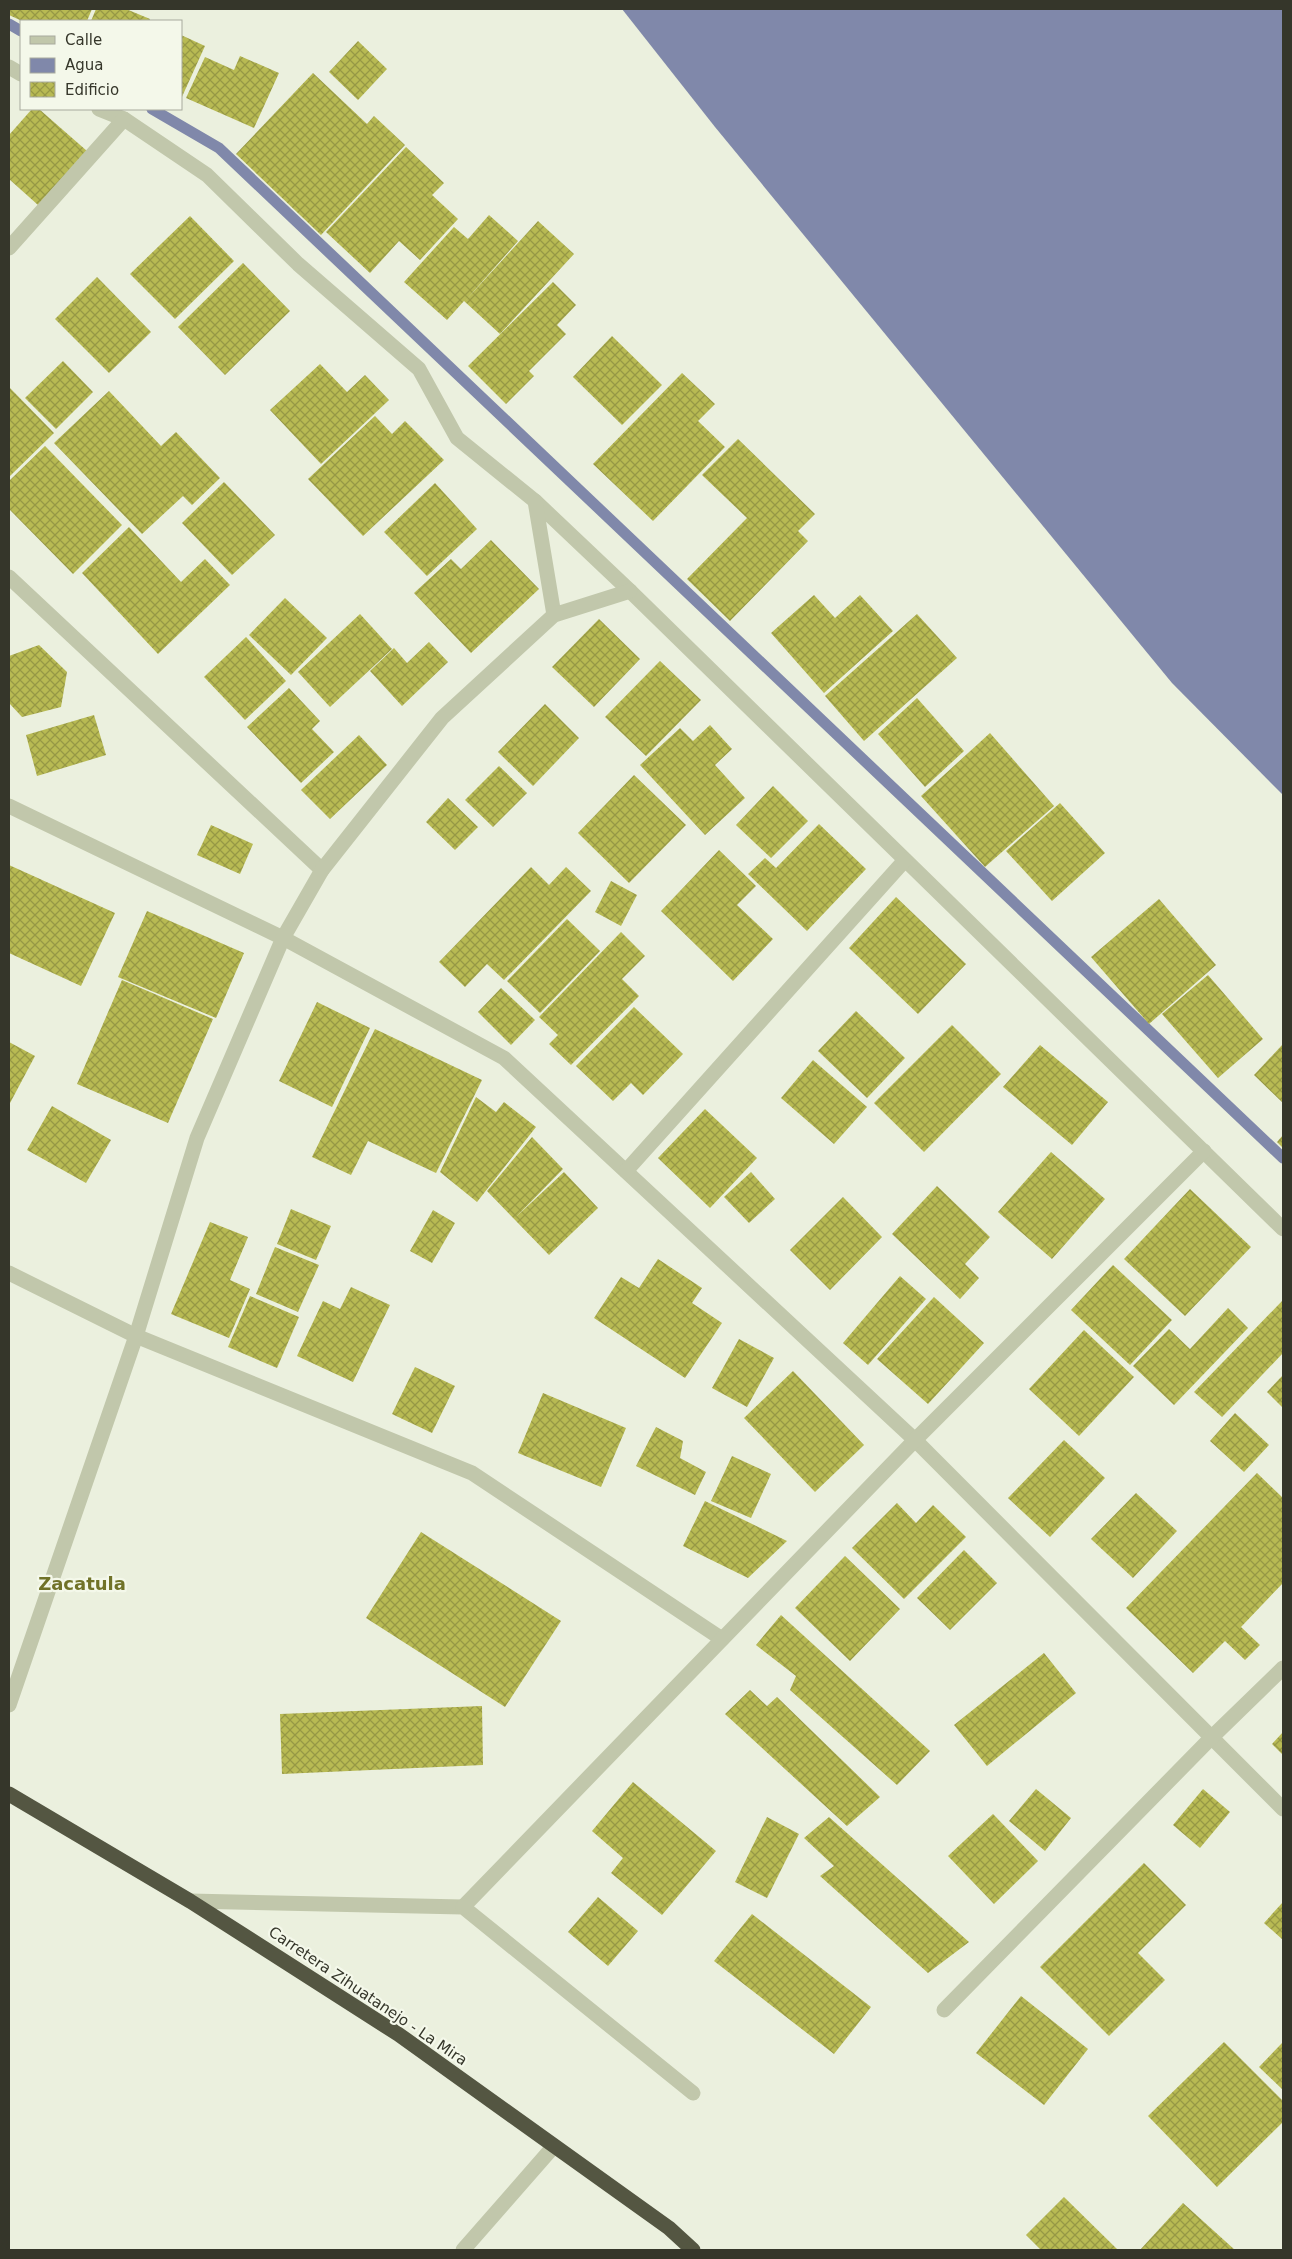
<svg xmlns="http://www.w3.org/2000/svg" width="1292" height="2259" font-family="'DejaVu Sans',sans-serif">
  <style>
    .water { fill: #8088aa }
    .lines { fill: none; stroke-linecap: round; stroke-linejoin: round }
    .stream { stroke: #8088aa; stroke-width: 11 }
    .building { fill: url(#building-cross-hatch) }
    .minor { stroke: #c1c7ab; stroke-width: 15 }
    .highway { stroke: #545642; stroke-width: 15 }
    .labels { text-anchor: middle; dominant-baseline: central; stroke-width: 4.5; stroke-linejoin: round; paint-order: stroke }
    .street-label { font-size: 15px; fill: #35362a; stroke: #f4f8ea }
    .quarter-label { font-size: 18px; font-weight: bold; fill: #707228; stroke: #f4f8ea }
  </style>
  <defs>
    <pattern id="building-cross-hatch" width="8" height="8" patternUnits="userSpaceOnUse" patternTransform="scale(1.25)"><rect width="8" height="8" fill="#b8ba53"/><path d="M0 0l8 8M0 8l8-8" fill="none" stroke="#969845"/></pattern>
  </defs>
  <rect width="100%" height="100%" fill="#ebf0de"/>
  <polygon class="water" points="622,9 1283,9 1283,795 1172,683 715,127"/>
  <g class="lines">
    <g class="stream">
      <polyline points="9,24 21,31"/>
      <polyline points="152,109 219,148 1283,1158"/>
    </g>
  </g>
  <g class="building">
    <polygon points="9,9 92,9 87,21 22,21 9,15"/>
    <polygon points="96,9 126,9 150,19 149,21 91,21"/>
    <polygon points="181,35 205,46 181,99"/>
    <polygon points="358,41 387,69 358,100 329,72"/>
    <polygon points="240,56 279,73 254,128 186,98 205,57 234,70"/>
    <polygon points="313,73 367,124 374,116 405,145 321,235 236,154"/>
    <polygon points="32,109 39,109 87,151 38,205 9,179 9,135"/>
    <polygon points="406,147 444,183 432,195 458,219 420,260 399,241 370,273 326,232"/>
    <polygon points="489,215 518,241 466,300 538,221 574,254 500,334 464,301 447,320 404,282 454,227 468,239"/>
    <polygon points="190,216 234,261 175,319 130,274"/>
    <polygon points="243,263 290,311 225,375 178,327"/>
    <polygon points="97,277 151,332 109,373 55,319"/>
    <polygon points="553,282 576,305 557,325 566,334 529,371 534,376 506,404 468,366"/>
    <polygon points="612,336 662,385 622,425 573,377"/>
    <polygon points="63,361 93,392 56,429 25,398"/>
    <polygon points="320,364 347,392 365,375 389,400 321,464 270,410"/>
    <polygon points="682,373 715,404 698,421 725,447 653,521 593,464"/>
    <polygon points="9,387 54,433 9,477"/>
    <polygon points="109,391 161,446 176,432 220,478 192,505 183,496 142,534 54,443"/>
    <polygon points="375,416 392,434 405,421 444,460 363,536 308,479"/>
    <polygon points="738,439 815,514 798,531 808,541 730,621 687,579 747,518 702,475"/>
    <polygon points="45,446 122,525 73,574 9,509 9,481"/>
    <polygon points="224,482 275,535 232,575 182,523"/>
    <polygon points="435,483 477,529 427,576 384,532"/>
    <polygon points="129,527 181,582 205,559 230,585 158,654 82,573"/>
    <polygon points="491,540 539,589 471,653 414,593 451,559 461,569"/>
    <polygon points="814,595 835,618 860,595 893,631 824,693 771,633"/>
    <polygon points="285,598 327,638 291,675 249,635"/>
    <polygon points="360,614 392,649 330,707 298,672"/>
    <polygon points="917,614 957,658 864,741 825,696"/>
    <polygon points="599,619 640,659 594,707 552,667"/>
    <polygon points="246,637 286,681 245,720 204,677"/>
    <polygon points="429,642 448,662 402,706 370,671 394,648 407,663"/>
    <polygon points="39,645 67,672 61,707 22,717 9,703 9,656"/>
    <polygon points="660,661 701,700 646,756 605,717"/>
    <polygon points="289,688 320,721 312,729 334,752 301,783 247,727"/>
    <polygon points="917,698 964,751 925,787 878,734"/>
    <polygon points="545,704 579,738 533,786 498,752"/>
    <polygon points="94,715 106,755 37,776 26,735"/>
    <polygon points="710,725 732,749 715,765 745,798 705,835 640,765 680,728 693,741"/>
    <polygon points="990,733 1054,806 985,867 921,796"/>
    <polygon points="359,735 387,765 330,819 301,790"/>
    <polygon points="499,766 527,793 493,827 465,800"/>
    <polygon points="634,775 686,825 629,883 578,833"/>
    <polygon points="773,786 808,821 771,858 736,825"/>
    <polygon points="448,798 478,827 455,850 426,822"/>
    <polygon points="1060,803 1105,853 1052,901 1006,851"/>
    <polygon points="819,824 866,869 807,931 748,874 765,858 776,868"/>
    <polygon points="211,825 253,844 240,874 197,855"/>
    <polygon points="719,850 756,886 737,905 773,939 733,981 661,911"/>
    <polygon points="9,865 115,913 81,986 9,953"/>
    <polygon points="531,867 549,885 566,867 591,891 504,980 487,964 465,987 439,962"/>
    <polygon points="611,881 637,895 621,926 595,912"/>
    <polygon points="896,897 966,964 918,1014 849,948"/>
    <polygon points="1159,899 1216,965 1149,1024 1091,957"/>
    <polygon points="147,911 244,953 216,1018 118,977"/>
    <polygon points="567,919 600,951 540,1013 507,981"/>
    <polygon points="621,932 645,956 622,979 639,996 571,1065 549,1044 558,1035 539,1017"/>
    <polygon points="1208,975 1263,1039 1218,1078 1162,1014"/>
    <polygon points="122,980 213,1019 168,1123 77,1084"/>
    <polygon points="501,988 535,1020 511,1045 478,1012"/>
    <polygon points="317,1002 370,1028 332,1107 279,1081"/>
    <polygon points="634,1007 683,1054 643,1095 631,1083 613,1101 576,1066"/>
    <polygon points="856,1011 905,1058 867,1098 818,1051"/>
    <polygon points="952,1025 1001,1074 924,1152 874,1103"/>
    <polygon points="375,1029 482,1080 436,1173 368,1141 351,1175 312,1157"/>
    <polygon points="9,1042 35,1056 9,1105"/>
    <polygon points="1283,1044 1283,1103 1254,1075"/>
    <polygon points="1040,1045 1108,1102 1072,1145 1003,1087"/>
    <polygon points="813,1060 867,1107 834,1144 781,1098"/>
    <polygon points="476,1097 496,1112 504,1102 536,1127 477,1202 440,1172"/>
    <polygon points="52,1106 111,1140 86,1183 27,1150"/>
    <polygon points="705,1109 757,1158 710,1208 658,1158"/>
    <polygon points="1283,1135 1283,1148 1277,1142"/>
    <polygon points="532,1137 563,1169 516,1217 564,1172 598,1208 549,1255 487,1191"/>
    <polygon points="1051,1152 1105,1199 1052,1259 998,1212"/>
    <polygon points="751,1172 775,1199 749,1223 724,1197"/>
    <polygon points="937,1186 990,1237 965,1264 979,1278 960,1299 892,1234"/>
    <polygon points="1190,1189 1251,1247 1185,1316 1124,1259"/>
    <polygon points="843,1197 882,1237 830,1290 790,1250"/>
    <polygon points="291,1209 331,1226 316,1260 277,1244"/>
    <polygon points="433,1210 455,1223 432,1263 410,1251"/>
    <polygon points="210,1222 248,1237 230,1280 250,1289 229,1338 171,1314"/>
    <polygon points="275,1247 319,1265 298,1312 256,1294"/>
    <polygon points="658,1259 702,1288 692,1303 722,1323 685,1378 594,1318 621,1277 639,1288"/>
    <polygon points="1113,1265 1172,1320 1130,1365 1071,1310"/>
    <polygon points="900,1276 926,1299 868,1365 843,1343"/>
    <polygon points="351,1287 390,1305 353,1382 297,1356 323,1301 340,1309"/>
    <polygon points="250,1296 299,1317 277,1368 228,1347"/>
    <polygon points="934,1297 984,1343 928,1404 877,1359"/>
    <polygon points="1283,1300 1283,1353 1222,1417 1194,1392"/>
    <polygon points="1228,1308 1248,1328 1174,1405 1133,1366 1169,1329 1190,1349"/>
    <polygon points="1084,1330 1134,1377 1079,1436 1029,1389"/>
    <polygon points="739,1339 774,1358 747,1407 712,1388"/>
    <polygon points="415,1367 455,1386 432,1433 392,1414"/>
    <polygon points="793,1371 864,1445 815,1492 744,1418"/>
    <polygon points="1283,1375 1283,1408 1267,1392"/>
    <polygon points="543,1393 626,1428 601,1487 518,1453"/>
    <polygon points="1235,1413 1269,1445 1244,1472 1210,1441"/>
    <polygon points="656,1427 683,1441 680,1458 706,1472 695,1495 636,1466"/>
    <polygon points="1064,1440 1105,1478 1050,1537 1008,1498"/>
    <polygon points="732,1456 771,1474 751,1518 711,1501"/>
    <polygon points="1257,1473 1283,1498 1283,1583 1241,1627 1260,1645 1245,1660 1225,1641 1193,1673 1126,1608"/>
    <polygon points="1136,1493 1177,1531 1133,1578 1091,1539"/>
    <polygon points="705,1501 787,1541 748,1578 683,1546"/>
    <polygon points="897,1503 916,1523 933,1505 966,1537 904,1599 852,1548"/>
    <polygon points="421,1532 561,1621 505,1707 366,1618"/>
    <polygon points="964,1550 997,1583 950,1630 917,1598"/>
    <polygon points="845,1556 900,1609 850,1661 795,1608"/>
    <polygon points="781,1615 930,1751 897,1785 790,1690 796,1676 756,1645"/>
    <polygon points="1044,1653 1076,1693 987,1766 954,1725"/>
    <polygon points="750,1690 767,1706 777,1697 880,1797 847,1826 725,1714"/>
    <polygon points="482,1706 483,1765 282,1774 280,1714"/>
    <polygon points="1283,1732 1283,1755 1272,1744"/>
    <polygon points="633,1782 716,1851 662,1915 611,1873 623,1858 592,1831"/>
    <polygon points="1036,1789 1071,1818 1045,1851 1009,1821"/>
    <polygon points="1203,1789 1230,1812 1200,1848 1173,1825"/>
    <polygon points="993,1814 1038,1861 994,1904 948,1856"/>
    <polygon points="767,1817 799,1834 767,1898 735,1882"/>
    <polygon points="829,1817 969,1942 928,1973 820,1876 834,1866 804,1838"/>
    <polygon points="1144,1863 1186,1905 1138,1953 1165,1980 1109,2036 1040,1967"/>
    <polygon points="598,1897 638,1931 608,1966 568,1932"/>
    <polygon points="1283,1902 1283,1940 1264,1923"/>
    <polygon points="752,1914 871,2007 834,2054 714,1961"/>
    <polygon points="1021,1996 1088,2049 1044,2105 976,2053"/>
    <polygon points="1224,2042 1283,2101 1283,2122 1217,2187 1148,2116"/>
    <polygon points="1283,2042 1283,2090 1259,2067"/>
    <polygon points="1064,2197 1118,2250 1041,2250 1026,2235"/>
    <polygon points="1183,2203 1235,2250 1140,2250"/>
  </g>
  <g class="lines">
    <g class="minor">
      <polyline points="9,67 21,74"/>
      <polyline points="99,109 124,119 207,175 298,264 419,369 457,438 535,501 630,591 1283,1229"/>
      <polyline points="9,248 124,119"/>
      <polyline points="535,501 554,615"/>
      <polyline points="9,577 322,870"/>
      <polyline points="9,806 283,938 504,1058 915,1440 1283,1809"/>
      <polyline points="626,1171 905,860"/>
      <polyline points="9,1273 136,1336 472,1473 722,1639"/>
      <polyline points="9,1705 136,1336 197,1138 283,938 322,870 442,718 554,615 630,591"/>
      <polyline points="190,1901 463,1907 693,2093"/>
      <polyline points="463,1907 915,1440 1204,1151"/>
      <polyline points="944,2010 1211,1738 1283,1668"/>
      <polyline points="463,2250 554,2146"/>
    </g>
    <polyline class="highway" points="9,1794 190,1901 398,2034 669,2228 693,2250"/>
  </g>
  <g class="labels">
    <g class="street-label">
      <text transform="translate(368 1996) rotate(34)">Carretera Zihuatanejo - La Mira</text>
    </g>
    <g class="quarter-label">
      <text x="82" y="1583">Zacatula</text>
    </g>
  </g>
  <rect width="1292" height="2259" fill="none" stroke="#35362a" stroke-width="20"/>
  <rect x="20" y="20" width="162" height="90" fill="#f4f8ea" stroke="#a8aa9d"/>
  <rect x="30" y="36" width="25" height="8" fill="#c1c7ab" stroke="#a8aa9d"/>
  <text x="65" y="45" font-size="15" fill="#35362a">Calle</text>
  <rect x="30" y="58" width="25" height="15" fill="#8088aa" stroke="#a8aa9d"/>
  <text x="65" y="70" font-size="15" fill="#35362a">Agua</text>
  <rect x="30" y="82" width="25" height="15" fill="url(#building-cross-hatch)" stroke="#a8aa9d"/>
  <text x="65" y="95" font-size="15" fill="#35362a">Edificio</text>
</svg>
